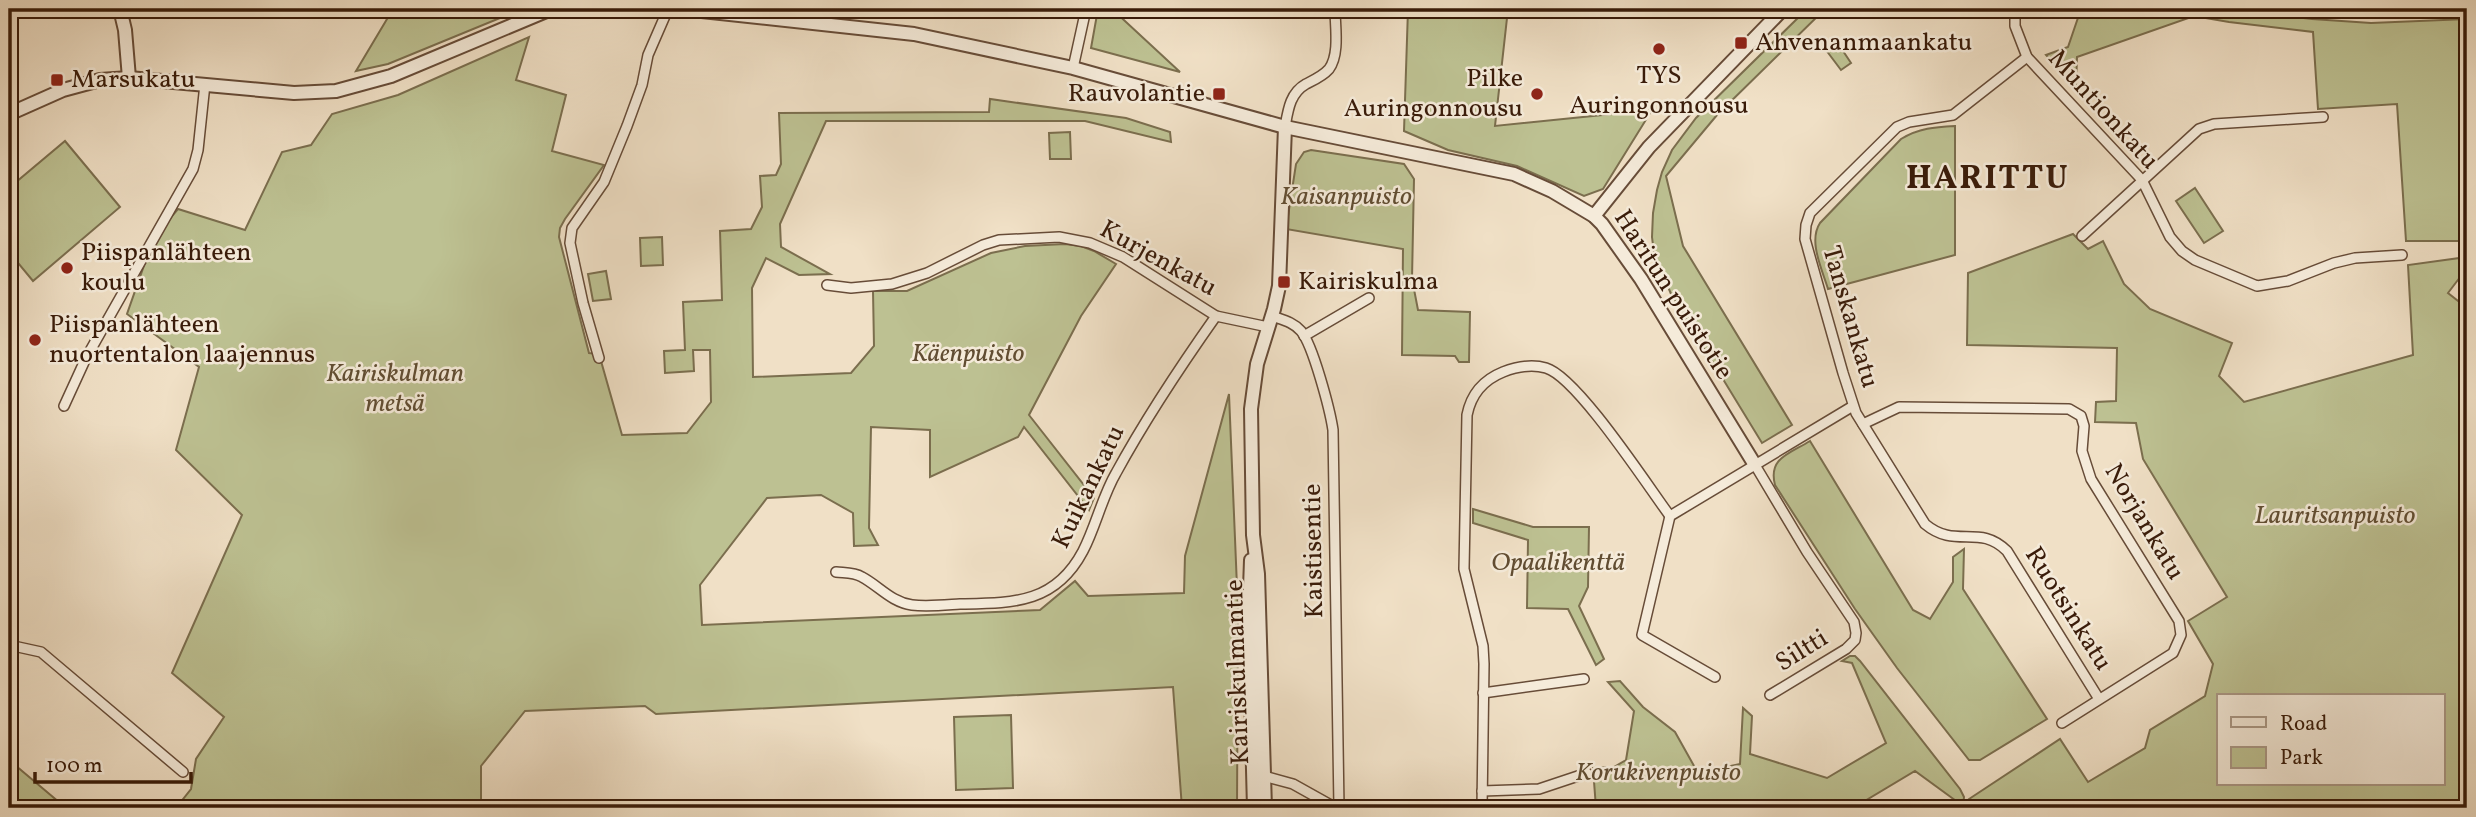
<svg xmlns="http://www.w3.org/2000/svg" width="2476" height="817" font-family="Vollkorn,serif">
  <style>
    .green { fill: #bdc192; stroke: #7b6e4e; stroke-width: 2; fill-rule: evenodd }
    .lines { fill: none; stroke-linecap: round; stroke-linejoin: round }
    .minor-casing { stroke: #674c38; stroke-width: 12 }
    .tertiary-casing { stroke: #674c38; stroke-width: 16 }
    .minor { stroke: #f5ebda; stroke-width: 9 }
    .tertiary { stroke: #f5ebda; stroke-width: 12 }
    .poi-dot { fill: #8f2418; stroke: #f5ebda; stroke-width: 2.5 }
    .labels { text-anchor: middle; dominant-baseline: central; stroke-width: 5; stroke-linejoin: round; paint-order: stroke }
    .poi-label { font-size: 26px; fill: #391b09; stroke: #f5ebda; text-anchor: start }
    .street-label { font-size: 26px; fill: #391b09; stroke: #f5ebda }
    .park-label { font-size: 26px; font-style: italic; fill: #614d32; stroke: #f5ebda }
    .district-label { font-size: 33px; font-weight: bold; letter-spacing: 2px; fill: #391b09; stroke: #f5ebda }
  </style>
  <rect width="100%" height="100%" fill="#f0e0c6"/>
  <filter id="stains"><feTurbulence type="fractalNoise" baseFrequency=".00286" numOctaves="4"/><feColorMatrix values="0 0 0 0 .2 0 0 0 0 .09 0 0 0 0 .02 0 0 0 .5 -.17"/></filter>
  <radialGradient id="worn" r=".72"><stop offset=".6" stop-color="#630" stop-opacity="0"/><stop offset="1" stop-color="#630" stop-opacity=".3"/></radialGradient>
  <g class="green">
    <polygon points="393,9 522,9 388,64 356,71"/>
    <polygon points="1098,9 1112,9 1180,72 1091,48"/>
    <polygon points="1408,9 1508,9 1495,126 1652,110 1603,189 1584,196 1517,166 1448,150 1404,131"/>
    <polygon points="1807,9 1825,9 1717,115 1666,176 1683,246 1792,425 1762,443 1671,294 1654,253 1652,237 1653,213 1657,190 1662,172 1672,150 1696,118"/>
    <polygon points="2081,9 2225,9 2312,19 2371,23 2467,19 2467,241 2406,241 2397,104 2318,109 2313,32 2229,22 2194,16 2077,57 2076,87 2046,55 2068,47"/>
    <polygon points="529,37 516,80 566,95 552,151 604,165 565,219 560,228 559,237 589,353 599,354 622,435 687,433 711,402 710,350 693,350 694,371 665,373 664,351 685,350 683,302 722,300 720,231 751,229 762,207 760,176 776,175 781,164 779,113 989,112 990,99 1126,118 1170,132 1171,142 1085,121 826,121 780,224 781,247 830,274 799,275 766,258 752,288 753,377 851,373 874,346 873,291 907,291 991,253 1025,246 1065,244 1081,246 1094,251 1116,264 1081,316 1029,415 1094,498 1089,510 1024,427 1018,437 930,477 930,430 871,427 869,528 878,545 854,546 853,513 821,495 767,498 700,585 702,625 1040,610 1075,581 1088,596 1184,593 1185,556 1229,394 1238,611 1237,808 1182,808 1173,687 656,714 645,706 525,711 481,766 481,808 176,808 191,789 196,759 224,717 172,673 242,515 176,450 199,367 127,314 154,237 178,209 245,230 282,152 311,145 332,114 398,95"/>
    <polygon points="1837,42 1851,63 1841,70 1826,50"/>
    <path d="M1955 126V255L1828 289C1822 269 1808 241 1820 223L1901 139C1919 128 1935 127 1955 126Z"/>
    <polygon points="1070,132 1071,159 1050,159 1049,133"/>
    <polygon points="65,141 120,207 33,281 9,252 9,188"/>
    <polygon points="1311,150 1404,164 1414,179 1412,279 1418,310 1470,312 1469,362 1459,362 1455,356 1402,355 1403,249 1286,229 1296,164 1304,152"/>
    <polygon points="2195,188 2223,231 2204,243 2176,201"/>
    <path d="M2073 234 2088 249 2103 241 2124 284 2150 309 2232 343 2219 376 2244 402 2413 355 2408 265 2467 257V268L2448 293 2467 308V787L2457 808H1973L1969 799 2060 739 2088 782 2145 748 2150 730 2205 696 2213 664 2188 621 2227 597 2143 459 2136 423 2095 422 2096 402 2116 401 2117 348 1967 345 1968 273ZM2219 696H2443V784H2219Z"/>
    <polygon points="662,237 663,265 641,266 640,238"/>
    <polygon points="606,271 611,299 593,301 588,274"/>
    <path d="M1810 441 1913 610 1930 619 1953 582V557L1964 549 1963 589 2047 719 1980 760H1969L1897 668 1855 609 1775 485C1768 458 1789 454 1810 441Z"/>
    <polygon points="1473,509 1533,527 1589,527 1588,587 1579,606 1604,659 1596,665 1568,609 1527,608 1528,540 1473,523"/>
    <polygon points="1850,656 1855,656 1860,661 1960,789 1964,797 1963,806 1915,771 1853,808 1756,808 1747,804 1747,808 1737,808 1736,804 1709,803 1700,808 1596,808 1593,768 1614,767 1626,760 1634,711 1608,682 1620,681 1643,707 1675,732 1698,773 1740,764 1743,708 1752,716 1750,754 1827,778 1886,743 1852,663 1842,661"/>
    <polygon points="1011,715 1013,788 956,790 954,717"/>
    <polygon points="9,760 66,808 9,808"/>
  </g>
  <g class="lines">
    <defs>
      <g id="minor">
        <polyline points="2015,9 2015,26 2027,57 2142,180 2170,237 2182,251 2195,260 2257,286 2288,281 2334,263 2355,258 2402,255"/>
        <path d="M2027 57 1953 115 1909 122 1897 127 1810 213 1806 225 1805 239 1843 373 1856 413 1925 524C1956 550 1979 523 2007 551L2099 699"/>
        <polyline points="1073,68 1086,9"/>
        <path d="M1285 127C1288 110 1290 93 1306 84 1314 80 1323 76 1329 69 1340 54 1335 26 1335 9"/>
        <polyline points="2082,236 2199,129 2214,124 2323,117"/>
        <polyline points="827,285 851,288 892,284 927,273 983,245 999,240 1059,237 1090,243 1123,257 1216,316 1268,327"/>
        <path d="M1272 316C1283 320 1293 322 1301 331 1313 345 1330 410 1333 430L1339 808"/>
        <polyline points="1304,336 1369,298"/>
        <polyline points="599,358 583,303 570,243 572,228 604,182 627,126 642,85 648,55 668,9"/>
        <polyline points="64,406 86,358 193,169 198,150 205,84"/>
        <polyline points="1863,424 1899,407 2069,409 2081,416 2084,426 2082,451 2091,479 2179,621 2181,635 2173,653 2062,723"/>
        <polyline points="1755,465 1807,552 1854,622 1856,633 1855,640 1846,649 1770,695"/>
        <path d="M836 572C845 573 854 572 862 577 879 586 891 602 912 605 927 607 945 605 960 604 1013 603 1055 604 1083 551 1096 526 1102 497 1116 473 1146 418 1180 367 1216 316"/>
        <polyline points="9,645 41,652 183,772"/>
        <polyline points="1715,677 1642,635 1670,516 1853,406"/>
        <polyline points="1483,693 1584,679"/>
        <polyline points="1260,775 1293,784 1336,808"/>
        <polyline points="1482,791 1539,789 1587,773"/>
        <path d="M1482 808 1484 664 1483 646 1464 569 1467 415C1471 395 1483 380 1503 372 1516 367 1532 364 1546 368 1577 377 1647 485 1670 516"/>
      </g>
      <g id="tertiary">
        <polyline points="120,9 125,30 129,78"/>
        <polyline points="683,9 914,34 1073,68 1285,127 1514,174 1552,191 1594,216 1602,224 1641,279 1755,465"/>
        <polyline points="9,114 63,90 100,80 129,78 294,93 336,91 391,76 551,9"/>
        <polyline points="1594,216 1649,147 1783,9"/>
        <polyline points="1251,560 1249,617 1254,808"/>
        <polyline points="1265,808 1258,574 1253,535 1251,409 1257,364 1274,309 1279,286 1285,127"/>
      </g>
    </defs>
    <use href="#minor" class="minor-casing"/>
    <use href="#tertiary" class="tertiary-casing"/>
    <use href="#minor" class="minor"/>
    <use href="#tertiary" class="tertiary"/>
  </g>
  <g class="poi-dot">
    <rect x="1734" y="36" width="14" height="14" rx="3.5"/>
    <circle cx="1659" cy="49" r="7"/>
    <rect x="50" y="73" width="14" height="14" rx="3.5"/>
    <rect x="1212" y="87" width="14" height="14" rx="3.5"/>
    <circle cx="1537" cy="94" r="7"/>
    <circle cx="67" cy="268" r="7"/>
    <rect x="1277" y="275" width="14" height="14" rx="3.5"/>
    <circle cx="35" cy="340" r="7"/>
  </g>
  <g class="labels">
    <g class="poi-label">
      <text x="1755" y="43">Ahvenanmaankatu</text>
      <text x="1659" y="76" text-anchor="middle">TYS<tspan x="1659" dy="30">Auringonnousu</tspan></text>
      <text x="1523" y="79" text-anchor="end">Pilke<tspan x="1523" dy="30">Auringonnousu</tspan></text>
      <text x="71" y="80">Marsukatu</text>
      <text x="1205" y="94" text-anchor="end">Rauvolantie</text>
      <text x="81" y="253">Piispanlähteen<tspan x="81" dy="30">koulu</tspan></text>
      <text x="1298" y="282">Kairiskulma</text>
      <text x="49" y="325">Piispanlähteen<tspan x="49" dy="30">nuortentalon laajennus</tspan></text>
    </g>
    <g class="street-label">
      <text transform="translate(2103 110) rotate(48)">Muntionkatu</text>
      <text transform="translate(1158 259) rotate(29)">Kurjenkatu</text>
      <text transform="translate(1673 295) rotate(57)">Haritun puistotie</text>
      <text transform="translate(1850 317) rotate(74)">Tanskankatu</text>
      <text transform="translate(1089 487) rotate(-64)">Kuikankatu</text>
      <text transform="translate(2144 522) rotate(59)">Norjankatu</text>
      <text transform="translate(1314 551) rotate(-91)">Kaistisentie</text>
      <text transform="translate(2068 609) rotate(58)">Ruotsinkatu</text>
      <text transform="translate(1802 651) rotate(-32)">Siltti</text>
      <text transform="translate(1238 672) rotate(-92)">Kairiskulmantie</text>
    </g>
    <g class="park-label">
      <text x="1346" y="197">Kaisanpuisto</text>
      <text x="968" y="354">Käenpuisto</text>
      <text x="395" y="374">Kairiskulman<tspan x="395" dy="30">metsä</tspan></text>
      <text x="2335" y="516">Lauritsanpuisto</text>
      <text x="1558" y="563">Opaalikenttä</text>
      <text x="1658" y="773">Korukivenpuisto</text>
    </g>
    <g class="district-label">
      <text x="1988" y="180">HARITTU</text>
    </g>
  </g>
  <rect width="2476" height="817" fill="none" stroke="#f0e0c6" stroke-width="35"/>
  <rect x="10" y="10" width="2455" height="796" fill="none" stroke="#391b09" stroke-width="3.5"/>
  <rect x="18" y="18" width="2441" height="782" fill="none" stroke="#391b09" stroke-width="2"/>
  <rect x="2217" y="694" width="228" height="91" fill="#f5ebda" stroke="#aa9886" stroke-width="2"/>
  <rect x="2231" y="717" width="35" height="10" fill="#f5ebda" stroke="#aa9886" stroke-width="2"/>
  <text x="2280" y="730" font-size="21" fill="#391b09">Road</text>
  <rect x="2231" y="747" width="35" height="21" fill="#bdc192" stroke="#aa9886" stroke-width="2"/>
  <text x="2280" y="764" font-size="21" fill="#391b09">Park</text>
  <path d="M35 772v10h156v-10" fill="none" stroke="#391b09" stroke-width="3.5"/>
  <text x="46" y="772" font-size="21" fill="#391b09" stroke="#f5ebda" stroke-width="5" paint-order="stroke">100 m</text>
  <rect width="100%" height="100%" filter="url(#stains)"/>
  <rect width="100%" height="100%" fill="url(#worn)"/>
</svg>
